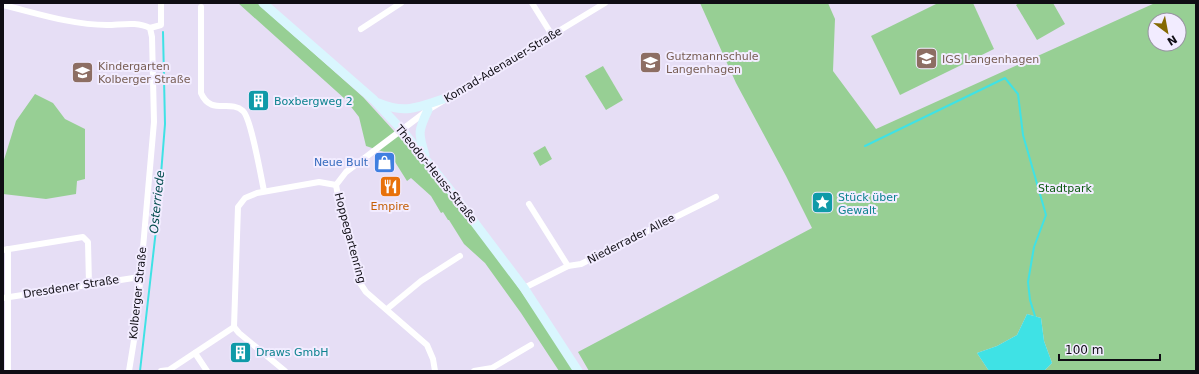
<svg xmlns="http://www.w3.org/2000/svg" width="1199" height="374" font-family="'DejaVu Sans',sans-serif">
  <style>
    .green { fill: #97cf94; fill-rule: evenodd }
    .water { fill: #3fe2e5 }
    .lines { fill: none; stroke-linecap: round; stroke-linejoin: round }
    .stream { stroke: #3fe2e5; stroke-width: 2 }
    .street { stroke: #fff; stroke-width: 6 }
    .secondary { stroke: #d9f6fe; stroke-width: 9 }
    .labels { text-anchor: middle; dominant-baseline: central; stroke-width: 4; stroke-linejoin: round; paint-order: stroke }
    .education-label { font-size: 11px; fill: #785e54; stroke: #f2ecff; text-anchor: start }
    .street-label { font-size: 11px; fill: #0f0d14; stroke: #f2ecff }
    .culture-label { font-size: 11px; fill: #0d838f; stroke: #f2ecff; text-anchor: start }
    .shop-label { font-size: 11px; fill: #366cbe; stroke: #f2ecff; text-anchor: end }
    .park-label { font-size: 11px; fill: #0d5b12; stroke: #f2ecff }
    .food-label { font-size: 11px; fill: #c56008; stroke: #f2ecff }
    .water-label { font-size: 12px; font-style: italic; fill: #024c4d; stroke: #f2ecff }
  </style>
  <rect width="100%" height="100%" fill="#e6def5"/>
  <g class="green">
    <polygon points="238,3 257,3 363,97 445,187 499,260 551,334 574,371 559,371 521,313 490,270 485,263 464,244 449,220 448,220 443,212 441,213 431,196 411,178 407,181 390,154 366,146 359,117 345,99"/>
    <path d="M700 3H828L835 19 833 71 876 129 1155 3H1196V371H1044L1052 363 1044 341 1041 318 1027 314 1017 335 997 346 977 353 989 371H589L578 352 812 228 786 176 736 83ZM1155 20H1179V44H1155Z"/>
    <polygon points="938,3 973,3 994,49 900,95 871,36"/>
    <polygon points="1019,3 1053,3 1065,24 1037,40 1016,5"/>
    <polygon points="603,66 623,100 606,110 585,76"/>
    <polygon points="35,94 53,103 65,119 85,129 85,179 77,181 76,194 46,199 3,194 3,163 16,121"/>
    <polygon points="545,146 552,159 540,166 533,153"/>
  </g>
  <polygon class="water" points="1027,314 1041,318 1044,341 1052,363 1044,371 989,371 977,353 997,346 1017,335"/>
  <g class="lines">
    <g class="stream">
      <polyline points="865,146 1005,78 1018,94 1023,135 1046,215 1034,247 1028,282 1030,300 1035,316"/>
      <polyline points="140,371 158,212 165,124 163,32"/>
    </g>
    <g class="street">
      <polyline points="532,3 552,35"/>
      <path d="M3 5C36 13 72 25 107 25 120 25 137 21 150 28L152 37 154 122 136 328 129 371"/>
      <path d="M201 7V93C211 116 230 99 243 111 251 118 261 177 264 191"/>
      <polyline points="150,28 161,25 161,3"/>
      <polyline points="361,29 401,3"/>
      <polyline points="529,204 568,266"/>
      <polyline points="8,249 8,371"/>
      <polyline points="3,250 83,237 88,242 89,284"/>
      <polyline points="524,288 568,266 581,264 716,197"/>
      <polyline points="3,298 140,277"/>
      <polyline points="387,309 421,281 460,256"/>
      <polyline points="195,353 207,371"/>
      <polyline points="161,371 169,370 234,327"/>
      <polyline points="285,371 239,333 234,327 238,207 245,198 257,193 319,182 336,185"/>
      <polyline points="435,371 433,359 427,345 366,292 360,283 338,196 336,185 346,172 428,110 605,3"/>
      <polyline points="474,371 492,368 531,345"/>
    </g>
    <g class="secondary">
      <polyline points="263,3 374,100 402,130 447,186 524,288 578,371"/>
      <path d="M379 103C406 115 422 106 449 97"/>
      <path d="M425 155C418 133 418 131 428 110"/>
    </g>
  </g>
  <defs>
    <symbol id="school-square" viewBox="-11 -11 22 22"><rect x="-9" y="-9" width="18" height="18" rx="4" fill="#8d6e63" stroke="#f2ecff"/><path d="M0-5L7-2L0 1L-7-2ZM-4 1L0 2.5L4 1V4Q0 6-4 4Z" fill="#fff"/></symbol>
    <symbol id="building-square" viewBox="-11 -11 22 22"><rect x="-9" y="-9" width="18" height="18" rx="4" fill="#0f9aa8" stroke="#f2ecff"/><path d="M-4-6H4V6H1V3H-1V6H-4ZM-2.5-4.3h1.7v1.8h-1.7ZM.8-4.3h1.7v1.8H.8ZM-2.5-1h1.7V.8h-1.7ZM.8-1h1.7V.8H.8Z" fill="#fff"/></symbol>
    <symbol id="shop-square" viewBox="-11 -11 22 22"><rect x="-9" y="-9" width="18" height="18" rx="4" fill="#3f7fe0" stroke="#f2ecff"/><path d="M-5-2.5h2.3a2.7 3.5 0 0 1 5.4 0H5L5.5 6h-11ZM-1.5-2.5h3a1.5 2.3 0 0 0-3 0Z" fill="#fff"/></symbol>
    <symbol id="restaurant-square" viewBox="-11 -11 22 22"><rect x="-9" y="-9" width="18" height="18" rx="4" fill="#e8710a" stroke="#f2ecff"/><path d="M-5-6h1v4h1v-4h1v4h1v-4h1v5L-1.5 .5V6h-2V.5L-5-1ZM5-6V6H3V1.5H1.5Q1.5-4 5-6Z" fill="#fff"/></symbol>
    <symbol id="sight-square" viewBox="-11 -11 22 22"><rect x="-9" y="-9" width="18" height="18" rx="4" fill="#0f9aa8" stroke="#f2ecff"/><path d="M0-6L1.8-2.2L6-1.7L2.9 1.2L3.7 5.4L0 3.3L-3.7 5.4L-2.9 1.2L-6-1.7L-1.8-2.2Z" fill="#fff"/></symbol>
  </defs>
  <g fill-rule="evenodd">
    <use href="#school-square" x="914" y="46" width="25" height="25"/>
    <use href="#school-square" x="638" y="50" width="25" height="25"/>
    <use href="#school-square" x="70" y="60" width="25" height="25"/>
    <use href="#building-square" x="246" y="88" width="25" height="25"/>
    <use href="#shop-square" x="372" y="150" width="25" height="25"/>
    <use href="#restaurant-square" x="378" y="174" width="25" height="25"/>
    <use href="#sight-square" x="810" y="190" width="25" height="25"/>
    <use href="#building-square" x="228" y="340" width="25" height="25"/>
  </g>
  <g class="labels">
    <g class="education-label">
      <text x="666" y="56">Gutzmannschule<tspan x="666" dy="13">Langenhagen</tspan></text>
      <text x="942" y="59">IGS Langenhagen</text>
      <text x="98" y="66">Kindergarten<tspan x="98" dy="13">Kolberger Straße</tspan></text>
    </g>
    <g class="street-label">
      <text transform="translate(503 65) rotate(-31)">Konrad-Adenauer-Straße</text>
      <text transform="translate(436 174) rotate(51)">Theodor-Heuss-Straße</text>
      <text transform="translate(350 238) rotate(75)">Hoppegartenring</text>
      <text transform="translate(631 239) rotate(-27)">Niederrader Allee</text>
      <text transform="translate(71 287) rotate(-9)">Dresdener Straße</text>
      <text transform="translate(138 293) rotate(-84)">Kolberger Straße</text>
    </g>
    <g class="culture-label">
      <text x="274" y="101">Boxbergweg 2</text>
      <text x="838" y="197">Stück über<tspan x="838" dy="13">Gewalt</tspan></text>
      <text x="256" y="352">Draws GmbH</text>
    </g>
    <g class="shop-label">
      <text x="368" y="162">Neue Bult</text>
    </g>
    <g class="park-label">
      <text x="1065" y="188">Stadtpark</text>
    </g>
    <g class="food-label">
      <text x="390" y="206">Empire</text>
    </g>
    <g class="water-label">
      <text transform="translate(157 202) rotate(-84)">Osterriede</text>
    </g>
  </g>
  <rect width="1199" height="374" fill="none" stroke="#0f0d14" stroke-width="8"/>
  <g transform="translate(1167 32) rotate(148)"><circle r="19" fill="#f2ecff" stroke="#9793a1"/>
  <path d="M0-3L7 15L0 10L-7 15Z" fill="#846903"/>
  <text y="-6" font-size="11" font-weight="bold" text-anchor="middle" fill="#0f0d14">N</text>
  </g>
  <path d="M1059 354v6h101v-6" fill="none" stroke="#0f0d14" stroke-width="2"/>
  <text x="1065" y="354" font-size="12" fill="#0f0d14" stroke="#f2ecff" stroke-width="3" paint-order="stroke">100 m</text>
</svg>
